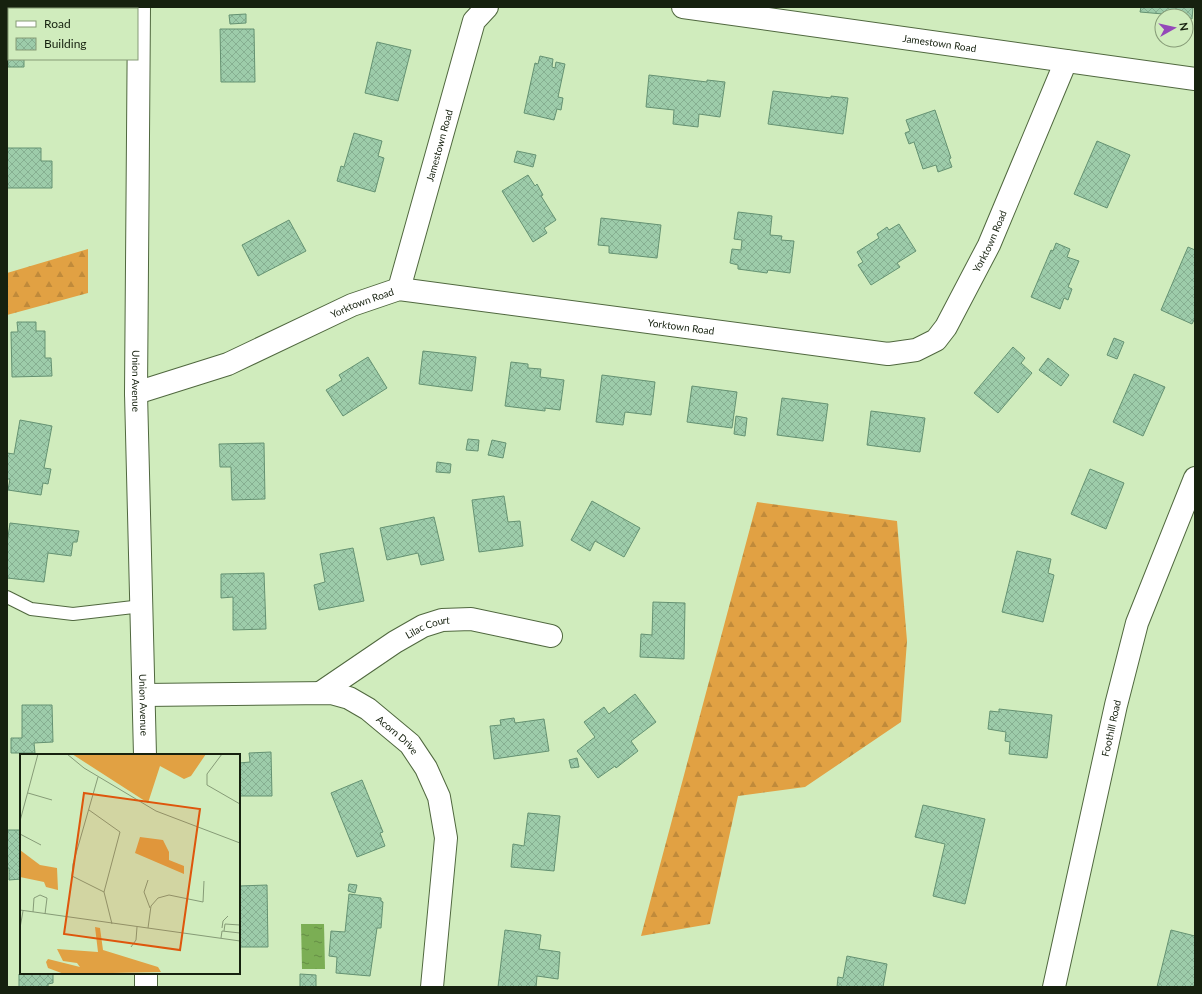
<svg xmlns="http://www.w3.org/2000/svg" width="1202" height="994" font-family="Lato,sans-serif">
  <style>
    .forest { fill: url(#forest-firs) }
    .water { fill: url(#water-ripples) }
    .building { fill: url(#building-cross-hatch); stroke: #659272 }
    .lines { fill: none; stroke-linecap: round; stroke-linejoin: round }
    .lane-casing { stroke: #50683f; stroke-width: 14 }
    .street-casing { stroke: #50683f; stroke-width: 24 }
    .secondary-casing { stroke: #50683f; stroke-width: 24 }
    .lane { stroke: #fff; stroke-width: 12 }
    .street { stroke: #fff; stroke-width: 22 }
    .secondary { stroke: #fff; stroke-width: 22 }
    .labels { text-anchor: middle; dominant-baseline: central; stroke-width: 3; stroke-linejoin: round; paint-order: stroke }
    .street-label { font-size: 10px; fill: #16210f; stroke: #d0ecbd }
    .inset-road { fill: none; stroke: #869b77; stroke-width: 1 }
    .view { fill: #de560c; fill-opacity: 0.15; stroke: #de560c; stroke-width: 2 }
    .inset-edge { fill: none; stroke: #16210f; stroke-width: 2 }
  </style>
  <defs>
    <pattern id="forest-firs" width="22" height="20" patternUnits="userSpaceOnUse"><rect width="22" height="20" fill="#e1a143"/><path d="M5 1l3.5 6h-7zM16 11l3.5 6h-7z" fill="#c08a3a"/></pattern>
    <pattern id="water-ripples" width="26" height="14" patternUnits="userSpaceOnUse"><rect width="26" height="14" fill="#7bae54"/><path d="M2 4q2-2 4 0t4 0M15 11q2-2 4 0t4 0" fill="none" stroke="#648d44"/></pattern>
    <pattern id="building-cross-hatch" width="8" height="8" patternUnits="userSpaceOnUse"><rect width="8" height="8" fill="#9dccaa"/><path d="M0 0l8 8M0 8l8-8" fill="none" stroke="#86af91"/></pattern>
  </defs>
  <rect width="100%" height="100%" fill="#d0ecbd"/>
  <g class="forest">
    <polygon points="88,249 88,293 7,315 7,273"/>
    <polygon points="757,502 897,521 907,641 901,722 805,787 738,796 710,924 641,936"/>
  </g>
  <polygon class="water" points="301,924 324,924 325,969 302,969"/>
  <g class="building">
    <polygon points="1141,7 1193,7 1192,19 1186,18 1186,16 1140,12"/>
    <polygon points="246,14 246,23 230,24 229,15"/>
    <polygon points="7,18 9,18 9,59 24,59 24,67 8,67"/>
    <polygon points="220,29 254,29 255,82 221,82"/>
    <polygon points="377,42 411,50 398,101 365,93"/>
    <polygon points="540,56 553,59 552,67 555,68 556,62 565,64 558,97 563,98 561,110 557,109 554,120 524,113 535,63 538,64"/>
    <polygon points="649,75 707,82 707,80 725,82 720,117 699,114 698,127 673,124 674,110 646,107"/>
    <polygon points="773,91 831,98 831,96 848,98 843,134 768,124"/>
    <polygon points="935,110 951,158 949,159 952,167 938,172 936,165 923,169 914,142 909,144 905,133 910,131 906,120"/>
    <polygon points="354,133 382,141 378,156 384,158 375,192 337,181 341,166 344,167"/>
    <polygon points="1097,141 1130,155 1107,208 1074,194"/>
    <polygon points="7,148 41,148 41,161 52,161 52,188 7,188"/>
    <polygon points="517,151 536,155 533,167 514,162"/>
    <polygon points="528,175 535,186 537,184 543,195 541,196 556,220 544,228 547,233 533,242 502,191"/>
    <polygon points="738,212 772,216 770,235 782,236 781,240 794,241 790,273 768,270 767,273 738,269 738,265 730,263 732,249 741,250 742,240 734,239"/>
    <polygon points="601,218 661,225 657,258 609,253 609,246 598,245"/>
    <polygon points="289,220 306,251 258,276 242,245"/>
    <polygon points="899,224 916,251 897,263 900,267 871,285 858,265 863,262 857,252 879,238 877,234 887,227 889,230"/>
    <polygon points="1056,243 1070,249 1067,257 1079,261 1068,287 1072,289 1068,300 1064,298 1060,309 1031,297 1051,250 1053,251"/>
    <polygon points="1188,247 1195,250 1195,318 1192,324 1161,310"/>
    <polygon points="17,322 36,322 36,331 45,331 45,358 51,358 52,376 12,377 11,332 18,332"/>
    <polygon points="1114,338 1124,342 1117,359 1107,355"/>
    <polygon points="1013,347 1025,358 1021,363 1032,373 998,413 974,393"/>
    <polygon points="423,351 476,357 472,391 419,384"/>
    <polygon points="368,357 387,388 343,416 326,390 342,380 339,375"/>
    <polygon points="1048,358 1069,375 1061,386 1039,370"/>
    <polygon points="511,362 528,364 528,368 541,369 540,377 564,380 560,410 545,408 545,411 505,406"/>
    <polygon points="1134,374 1165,387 1143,436 1113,422"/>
    <polygon points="602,375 655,382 651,415 625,412 623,425 596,422"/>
    <polygon points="692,386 737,392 732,428 687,422"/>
    <polygon points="782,398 828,404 823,441 777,435"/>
    <polygon points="871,411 925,418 920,452 867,445"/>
    <polygon points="736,416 747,418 745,436 734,434"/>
    <polygon points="20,420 52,426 44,468 51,469 48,484 43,483 41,495 8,490 10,479 7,479 7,453 14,454"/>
    <polygon points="468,439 479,440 478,451 466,450"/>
    <polygon points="492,440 506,443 503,458 488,455"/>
    <polygon points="264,443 265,499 232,500 231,467 220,467 219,444"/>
    <polygon points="437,462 451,464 450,473 436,472"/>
    <polygon points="1090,469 1124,483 1106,529 1071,514"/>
    <polygon points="504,496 508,522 520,521 523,546 479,552 472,500"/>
    <polygon points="592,501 640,528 624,557 595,541 590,551 571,540"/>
    <polygon points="434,517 444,560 421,565 418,553 387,560 380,528"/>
    <polygon points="10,523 79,531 77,542 73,542 71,556 48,553 44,582 7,578 7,544"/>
    <polygon points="353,548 364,601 319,610 314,585 325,582 320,554"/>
    <polygon points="1017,551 1051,559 1048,573 1054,575 1043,622 1002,612"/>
    <polygon points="264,573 266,629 233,630 233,597 221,598 221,574"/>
    <polygon points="653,602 685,603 684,659 640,657 641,634 652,635"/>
    <polygon points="635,694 656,722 631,741 638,751 616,768 615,766 598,778 577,751 595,737 584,722 604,707 609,714"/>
    <polygon points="22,705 52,705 53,742 34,743 35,753 11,753 11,738 22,738"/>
    <polygon points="999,709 1052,715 1047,758 1009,754 1010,742 1005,741 1006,732 988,729 990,711 999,712"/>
    <polygon points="514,718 515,723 544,719 549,751 494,759 490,726 501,725 500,720"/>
    <polygon points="271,752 272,796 239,796 239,763 250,762 249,753"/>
    <polygon points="577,758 579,767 571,768 569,760"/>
    <polygon points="362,780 383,832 380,833 385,846 357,857 331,793"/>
    <polygon points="923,805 985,819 965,904 933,896 945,844 915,837"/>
    <polygon points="528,813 560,816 554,871 511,867 513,844 524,846"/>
    <polygon points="7,830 21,830 21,879 9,880 9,868 7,868"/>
    <polygon points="239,883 239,886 267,885 268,947 239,947"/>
    <polygon points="349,884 357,885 355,893 348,891"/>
    <polygon points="349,894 381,898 381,901 383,902 381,928 377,928 370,976 336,973 337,957 329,956 331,931 345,932"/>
    <polygon points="505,930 541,935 539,949 560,952 558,979 537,976 536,987 498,987"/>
    <polygon points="1171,930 1195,936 1195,987 1157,987"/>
    <polygon points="847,956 887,964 883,987 837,987 838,977 843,978"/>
    <polygon points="24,973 53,973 53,983 48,984 48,987 19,987 19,974"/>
    <polygon points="300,974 316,975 316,987 300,987"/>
  </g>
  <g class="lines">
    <defs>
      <polyline id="lane" points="7,597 31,609 73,614 142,606"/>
      <g id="street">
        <path id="s1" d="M683 7 1195 79"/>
        <path id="s2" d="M399 289 474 21 487 7"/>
        <path id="s3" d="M136 393 228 364 352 305 399 289 888 354 916 350 936 340 946 327 989 245 1066 61"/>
        <path id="s4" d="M320 693 395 642 423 626 442 620 471 619 551 636"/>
        <path id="s5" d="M144 695 331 693 349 698 368 709 410 744 426 768 439 797 446 838 432 987"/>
        <path id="s6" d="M1054 987 1116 705 1137 623 1195 478"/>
      </g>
      <g id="secondary">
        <path id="s7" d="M139 7 136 393 145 755"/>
        <polyline points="146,973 146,987"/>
      </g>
    </defs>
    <use href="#lane" class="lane-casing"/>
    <use href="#street" class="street-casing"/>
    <use href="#secondary" class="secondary-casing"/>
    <use href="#lane" class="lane"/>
    <use href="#street" class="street"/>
    <use href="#secondary" class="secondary"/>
  </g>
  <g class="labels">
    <g class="street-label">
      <text stroke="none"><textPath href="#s1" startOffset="259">Jamestown Road</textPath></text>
      <text stroke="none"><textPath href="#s2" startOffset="149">Jamestown Road</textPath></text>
      <text stroke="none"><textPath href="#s3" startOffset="940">Yorktown Road</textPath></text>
      <text stroke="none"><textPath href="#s3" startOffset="244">Yorktown Road</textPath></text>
      <text stroke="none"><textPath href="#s3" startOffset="568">Yorktown Road</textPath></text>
      <text stroke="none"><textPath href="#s7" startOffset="374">Union Avenue</textPath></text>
      <text stroke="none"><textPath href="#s4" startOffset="127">Lilac Court</textPath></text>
      <text stroke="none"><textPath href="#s7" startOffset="698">Union Avenue</textPath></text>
      <text stroke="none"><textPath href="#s6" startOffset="265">Foothill Road</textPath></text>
      <text stroke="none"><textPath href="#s5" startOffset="267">Acorn Drive</textPath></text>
    </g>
  </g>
  <g transform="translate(20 754)">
    <rect width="220" height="220" fill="#d0ecbd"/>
    <path d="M52 0H186L171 22 164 25 140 12 128 49ZM120 83 143 86 149 98V106L164 112V120L115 99ZM0 96 20 111 37 114 38 136 26 133 24 128 0 123ZM75 173 80 174 83 196 138 213 141 218 44 220 28 214 26 208 28 205 60 213 57 209 43 207 37 195 78 198Z" fill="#e1a143"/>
    <path class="inset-road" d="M47 0 64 14 136 57 220 89M202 0 187 20V31L220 50M78 23 53 110 52 122 84 138M8 39 32 46M69 56 100 78 84 138 92 170M0 67 18 0M0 80 21 91M128 126 124 138 130 154M0 156 220 187M13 158 14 144 20 141 27 144 25 160M0 174 3 157M128 174 131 152 138 144 149 141 183 148 184 127M202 174 203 167 208 162M204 177 205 170 220 171M201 184 202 177 220 179M111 193 116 186 117 173"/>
    <path class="view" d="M64 39 180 55 160 196 44 180Z"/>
    <rect width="220" height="220" class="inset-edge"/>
  </g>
  <rect width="1202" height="994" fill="none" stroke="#16210f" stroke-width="16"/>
  <rect x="8" y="8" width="130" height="52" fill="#d0ecbd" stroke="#869b77"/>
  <rect x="16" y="21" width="20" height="6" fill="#ffffff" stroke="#869b77"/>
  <text x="44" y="28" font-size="12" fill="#16210f">Road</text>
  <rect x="16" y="38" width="20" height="12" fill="url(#building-cross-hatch)" stroke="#869b77"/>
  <text x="44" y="48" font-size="12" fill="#16210f">Building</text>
  <g transform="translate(1174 28) rotate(82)"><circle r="19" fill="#d0ecbd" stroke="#869b77"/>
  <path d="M0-3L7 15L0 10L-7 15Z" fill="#9448b9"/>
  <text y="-6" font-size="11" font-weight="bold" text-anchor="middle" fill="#16210f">N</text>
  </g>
</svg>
